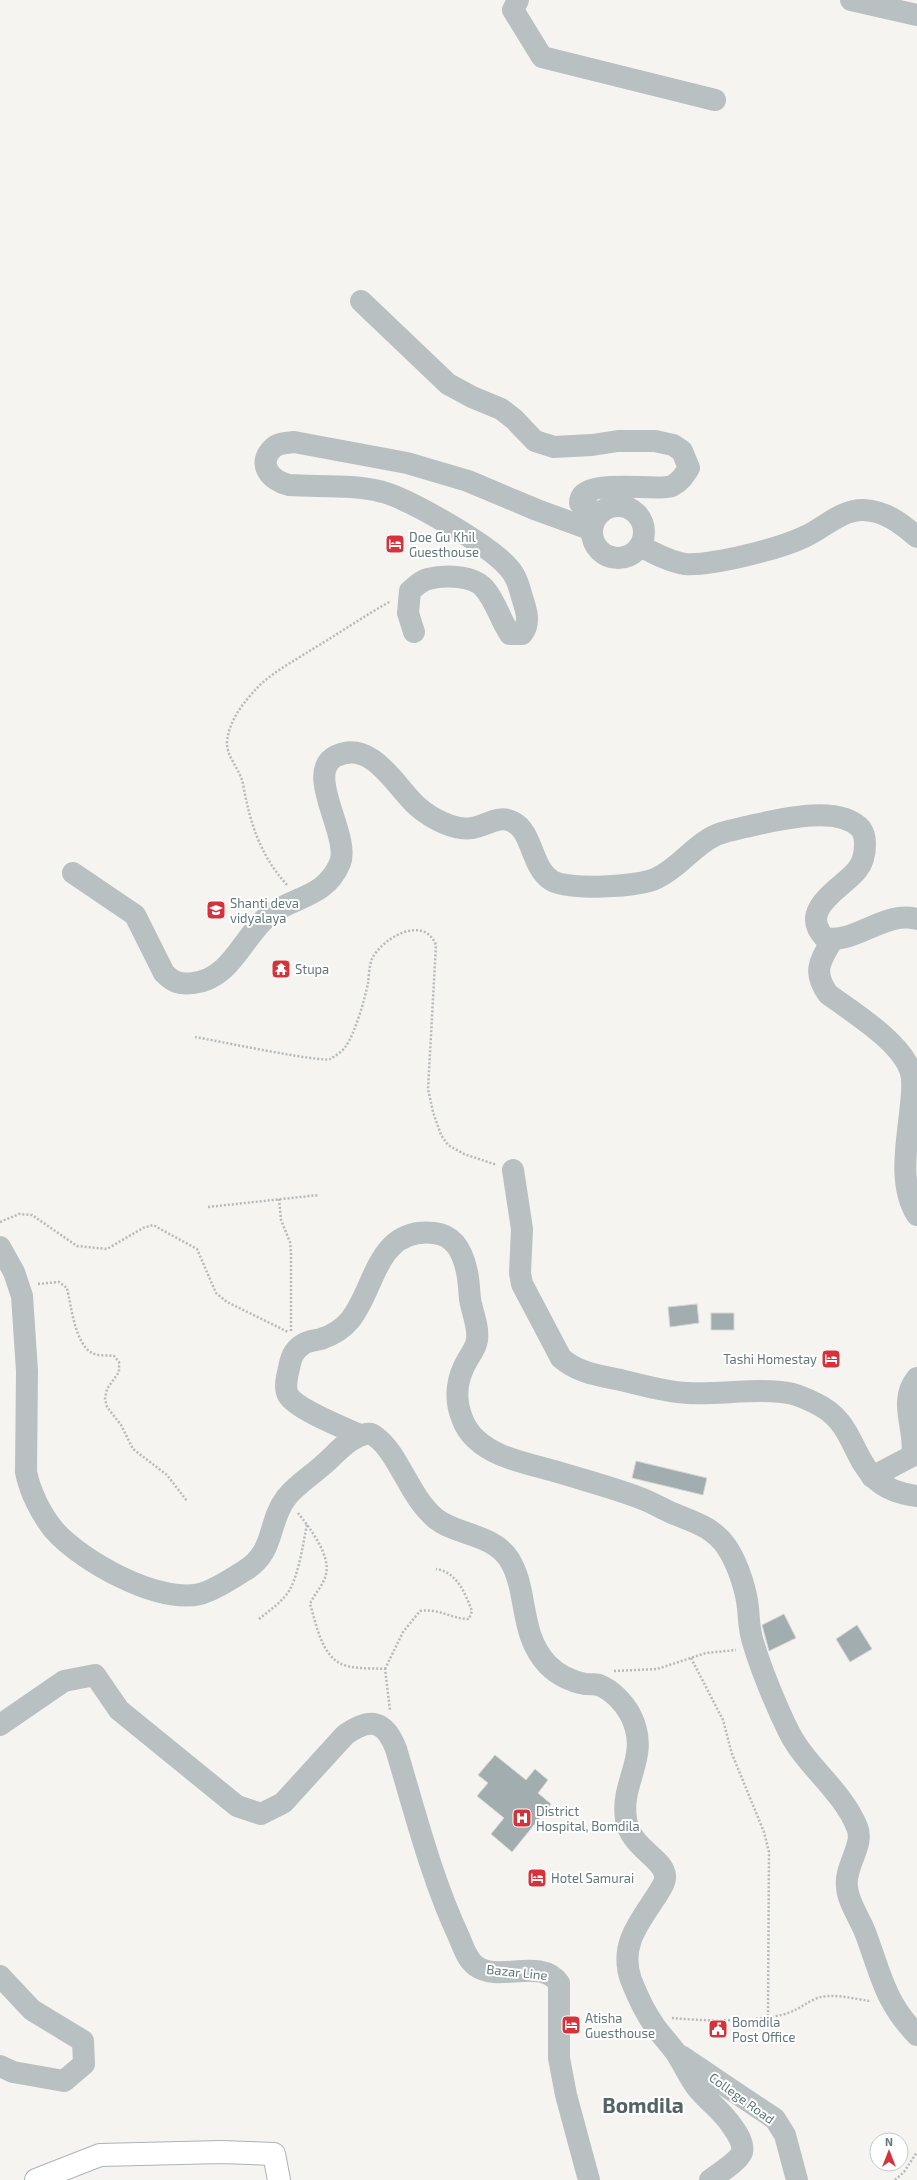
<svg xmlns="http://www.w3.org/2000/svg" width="917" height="2180" font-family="'Exo 2',sans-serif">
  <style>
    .building { fill: #a1adae; stroke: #d6d6d4 }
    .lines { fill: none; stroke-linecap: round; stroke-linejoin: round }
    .highway-casing { stroke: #adb3b5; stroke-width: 24 }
    .path { stroke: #b6babb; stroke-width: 2.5; stroke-dasharray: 2 2; stroke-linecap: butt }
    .minor { stroke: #b9c0c1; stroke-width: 22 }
    .highway { stroke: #fff; stroke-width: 22 }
    .labels { text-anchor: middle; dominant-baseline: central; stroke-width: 4; stroke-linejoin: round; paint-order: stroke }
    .poi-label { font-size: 13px; fill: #62777a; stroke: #fff; text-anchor: start }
    .street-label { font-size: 13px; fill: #62777a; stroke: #fff }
    .town-label { font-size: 21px; font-weight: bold; fill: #536366; stroke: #fff }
  </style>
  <rect width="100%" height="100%" fill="#f5f4f1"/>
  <g class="building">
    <polygon points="697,1304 699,1323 670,1327 668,1307"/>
    <rect x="711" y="1313" width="23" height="17"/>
    <polygon points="636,1461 707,1478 703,1495 632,1478"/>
    <polygon points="784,1614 796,1638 769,1651 762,1625"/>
    <polygon points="857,1625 872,1649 850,1662 836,1639"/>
    <polygon points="495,1755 526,1780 535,1769 548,1780 538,1793 551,1804 512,1852 491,1834 504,1818 477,1796 488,1783 478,1775"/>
  </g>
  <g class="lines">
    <defs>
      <polyline id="highway" points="36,2180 100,2155 221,2152 274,2154 279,2180"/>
    </defs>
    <use href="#highway" class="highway-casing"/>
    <g class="path">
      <path d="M287 885C260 855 250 823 243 784 240 769 227 758 227 743 228 722 243 703 257 688 271 673 294 661 311 650 338 634 364 616 391 601"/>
      <path d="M195 1037C213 1040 322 1063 330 1059 334 1057 343 1051 346 1046 355 1033 365 999 368 983 369 976 369 966 372 959 382 938 424 914 436 945L428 1089 433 1112 441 1135 448 1145 464 1154 497 1165"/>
      <polyline points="279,1199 281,1220 290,1242 291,1252 291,1331"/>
      <polyline points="208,1207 319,1195"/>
      <polyline points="0,1222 19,1214 32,1215 77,1246 107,1249 143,1228 153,1225 197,1249 216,1293 227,1302 288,1332"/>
      <path d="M38 1284 59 1282 67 1288C71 1305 75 1344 92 1353 98 1356 107 1355 114 1356L119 1362V1372L107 1389 105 1399 107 1407 121 1425 133 1449 167 1475 187 1501"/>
      <path d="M298 1513C309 1527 331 1555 326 1574 324 1585 314 1594 310 1604 317 1626 322 1660 347 1666 359 1669 373 1668 385 1669L390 1710"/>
      <path d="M259 1619C270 1610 282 1602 289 1591 299 1574 303 1544 307 1524"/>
      <polyline points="691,1658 723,1720 732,1754 764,1832 769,1852 768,2018"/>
      <path d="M385 1669 403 1632 420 1611C440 1608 451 1619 469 1619L472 1611C465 1593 457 1572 436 1569"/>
      <polyline points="614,1671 657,1669 706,1653 736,1650"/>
      <path d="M672 2018C704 2021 745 2022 776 2016 795 2013 800 2006 815 1999 830 1992 854 1999 870 2001"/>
      <polyline points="895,2180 904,2172 917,2152"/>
    </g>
    <g class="minor">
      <polyline points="518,0 513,10 542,57 715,100"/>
      <polyline points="851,0 917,15"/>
      <path d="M361 301 448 384 472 397 501 409 514 419 535 441 554 447 592 445 618 441H655L673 445 682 451 689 468C684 476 680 482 672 486 656 492 580 476 580 503L598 514"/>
      <circle cx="618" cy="532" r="26"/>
      <path d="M640 546C654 553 670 562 685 564 711 566 779 549 804 537 823 529 841 509 864 510 885 511 901 523 917 537"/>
      <path d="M414 632 408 613 410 591C416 586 420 581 428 579 444 575 473 575 484 588 496 601 500 620 510 634H522C531 623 526 609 522 597 519 586 516 575 508 567 489 545 411 500 383 492 352 484 320 487 289 485 271 481 256 464 273 448 278 443 287 443 294 442L407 463 468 481 537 510 592 530"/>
      <path d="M73 873 135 915 164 973C173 982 180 985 193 983 231 979 242 938 268 916 292 896 325 899 340 863 351 836 303 772 336 756 372 738 397 789 418 807 431 818 454 831 472 828 486 826 499 814 513 822 533 832 531 867 551 880 566 891 640 887 657 878 679 868 693 846 714 836 723 831 735 830 745 827 774 821 838 803 861 829 864 833 865 839 865 844 865 853 863 863 857 870 843 888 797 909 825 938 856 944 885 910 917 919"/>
      <path d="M833 939C820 961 812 971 828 994 852 1012 900 1041 910 1070 914 1080 912 1094 911 1104 908 1139 897 1183 917 1215"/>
      <path d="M513 1170 522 1229 520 1273 522 1284 561 1358C577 1372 596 1375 616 1379 639 1384 664 1392 687 1393 722 1395 759 1387 793 1394 800 1396 809 1400 815 1403 868 1427 844 1487 917 1496"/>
      <path d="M0 1247 14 1272 22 1296 27 1371 26 1472C30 1492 41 1514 54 1530 81 1561 158 1604 200 1594 215 1590 231 1579 244 1571 276 1552 267 1523 286 1498 296 1485 311 1476 323 1465 335 1455 347 1439 362 1435 368 1433 371 1433 376 1437 399 1454 409 1496 435 1518 457 1536 492 1533 509 1559 529 1590 518 1634 548 1665 559 1676 570 1681 585 1684 590 1684 595 1684 599 1685 612 1690 624 1703 630 1714 652 1756 620 1780 626 1819 630 1848 664 1858 665 1876 666 1882 660 1890 657 1895 639 1923 619 1945 631 1980 637 1995 644 2011 654 2025 660 2034 669 2043 676 2053 684 2065 689 2078 698 2089 709 2102 723 2112 732 2126 737 2133 744 2143 742 2152 739 2161 718 2174 710 2180"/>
      <path d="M360 1435C344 1428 296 1409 288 1395 284 1387 287 1377 289 1368 291 1358 293 1351 302 1345 308 1340 314 1341 321 1339 333 1335 342 1330 350 1320 376 1288 376 1227 434 1233 455 1235 463 1253 467 1272 469 1281 469 1290 470 1299 472 1312 479 1327 477 1340 476 1347 472 1353 468 1359 457 1377 454 1398 462 1418 468 1436 485 1448 501 1455 520 1463 541 1467 561 1473 587 1481 614 1488 640 1498 651 1502 661 1508 672 1513 694 1522 714 1527 728 1549 738 1565 746 1589 748 1608 749 1619 749 1630 753 1642 761 1669 776 1706 789 1732 806 1766 842 1790 857 1827 865 1845 844 1866 847 1887 848 1902 859 1917 865 1932 881 1974 884 2001 917 2035"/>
      <path d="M872 1477 912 1456C917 1430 897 1402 917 1378"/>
      <path d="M0 1725 64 1681 95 1675 119 1710 237 1806 261 1814 283 1803 345 1735C370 1717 385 1720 396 1749 415 1812 431 1877 459 1937 463 1946 467 1960 476 1966 499 1983 540 1957 559 1983V2058L566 2095 589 2180"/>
      <polyline points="0,1976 32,2010 83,2041 84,2064 64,2081 13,2072 0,2066"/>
      <polyline points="681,2056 775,2119 785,2135 797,2180"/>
    </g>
    <use href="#highway" class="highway"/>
  </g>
  <defs>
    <symbol id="hotel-square" viewBox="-11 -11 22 22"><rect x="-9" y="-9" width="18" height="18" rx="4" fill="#d5323b" stroke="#fff"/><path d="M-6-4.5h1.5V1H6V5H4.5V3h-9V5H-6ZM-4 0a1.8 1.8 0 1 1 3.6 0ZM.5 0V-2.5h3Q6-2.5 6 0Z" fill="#fff"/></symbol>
    <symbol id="school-square" viewBox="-11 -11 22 22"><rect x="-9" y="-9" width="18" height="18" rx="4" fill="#d5323b" stroke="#fff"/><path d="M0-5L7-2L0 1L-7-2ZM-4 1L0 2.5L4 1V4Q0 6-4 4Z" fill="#fff"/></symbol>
    <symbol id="temple-square" viewBox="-11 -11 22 22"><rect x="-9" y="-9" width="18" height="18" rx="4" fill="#d5323b" stroke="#fff"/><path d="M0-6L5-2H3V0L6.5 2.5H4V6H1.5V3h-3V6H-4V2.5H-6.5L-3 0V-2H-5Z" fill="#fff"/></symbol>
    <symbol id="hospital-square" viewBox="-11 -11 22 22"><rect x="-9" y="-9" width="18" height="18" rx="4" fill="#d5323b" stroke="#fff"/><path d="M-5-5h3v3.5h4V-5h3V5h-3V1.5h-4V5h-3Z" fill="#fff"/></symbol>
    <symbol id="civic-square" viewBox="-11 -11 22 22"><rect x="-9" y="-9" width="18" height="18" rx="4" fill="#d5323b" stroke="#fff"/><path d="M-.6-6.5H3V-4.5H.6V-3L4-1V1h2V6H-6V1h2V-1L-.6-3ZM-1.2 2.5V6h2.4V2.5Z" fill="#fff"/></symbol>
  </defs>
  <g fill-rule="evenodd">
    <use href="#hotel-square" x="384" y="533" width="22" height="22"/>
    <use href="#school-square" x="205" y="899" width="22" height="22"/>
    <use href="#temple-square" x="270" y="958" width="22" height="22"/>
    <use href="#hotel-square" x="820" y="1348" width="22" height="22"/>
    <use href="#hospital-square" x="511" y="1807" width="22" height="22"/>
    <use href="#hotel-square" x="526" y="1867" width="22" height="22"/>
    <use href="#hotel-square" x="560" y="2014" width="22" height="22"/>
    <use href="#civic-square" x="707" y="2018" width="22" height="22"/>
  </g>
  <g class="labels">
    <g class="poi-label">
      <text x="409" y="537">Doe Gu Khil<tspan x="409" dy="15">Guesthouse</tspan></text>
      <text x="230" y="903">Shanti deva<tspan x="230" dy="15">vidyalaya</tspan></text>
      <text x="295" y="969">Stupa</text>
      <text x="817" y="1359" text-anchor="end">Tashi Homestay</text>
      <text x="536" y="1811">District<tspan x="536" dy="15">Hospital, Bomdila</tspan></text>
      <text x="551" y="1878">Hotel Samurai</text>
      <text x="585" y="2018">Atisha<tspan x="585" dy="15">Guesthouse</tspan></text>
      <text x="732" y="2022">Bomdila<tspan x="732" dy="15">Post Office</tspan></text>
    </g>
    <g class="street-label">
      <text transform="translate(517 1972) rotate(6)">Bazar Line</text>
      <text transform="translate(742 2098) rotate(36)">College Road</text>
    </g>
    <g class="town-label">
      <text x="643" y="2104">Bomdila</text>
    </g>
  </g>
  <g transform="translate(889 2152)"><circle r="19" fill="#ffffff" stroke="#c0c9ca"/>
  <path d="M0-3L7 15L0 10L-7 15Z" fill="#d5323b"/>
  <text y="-6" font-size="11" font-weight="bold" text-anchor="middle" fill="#62777a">N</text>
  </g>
</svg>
